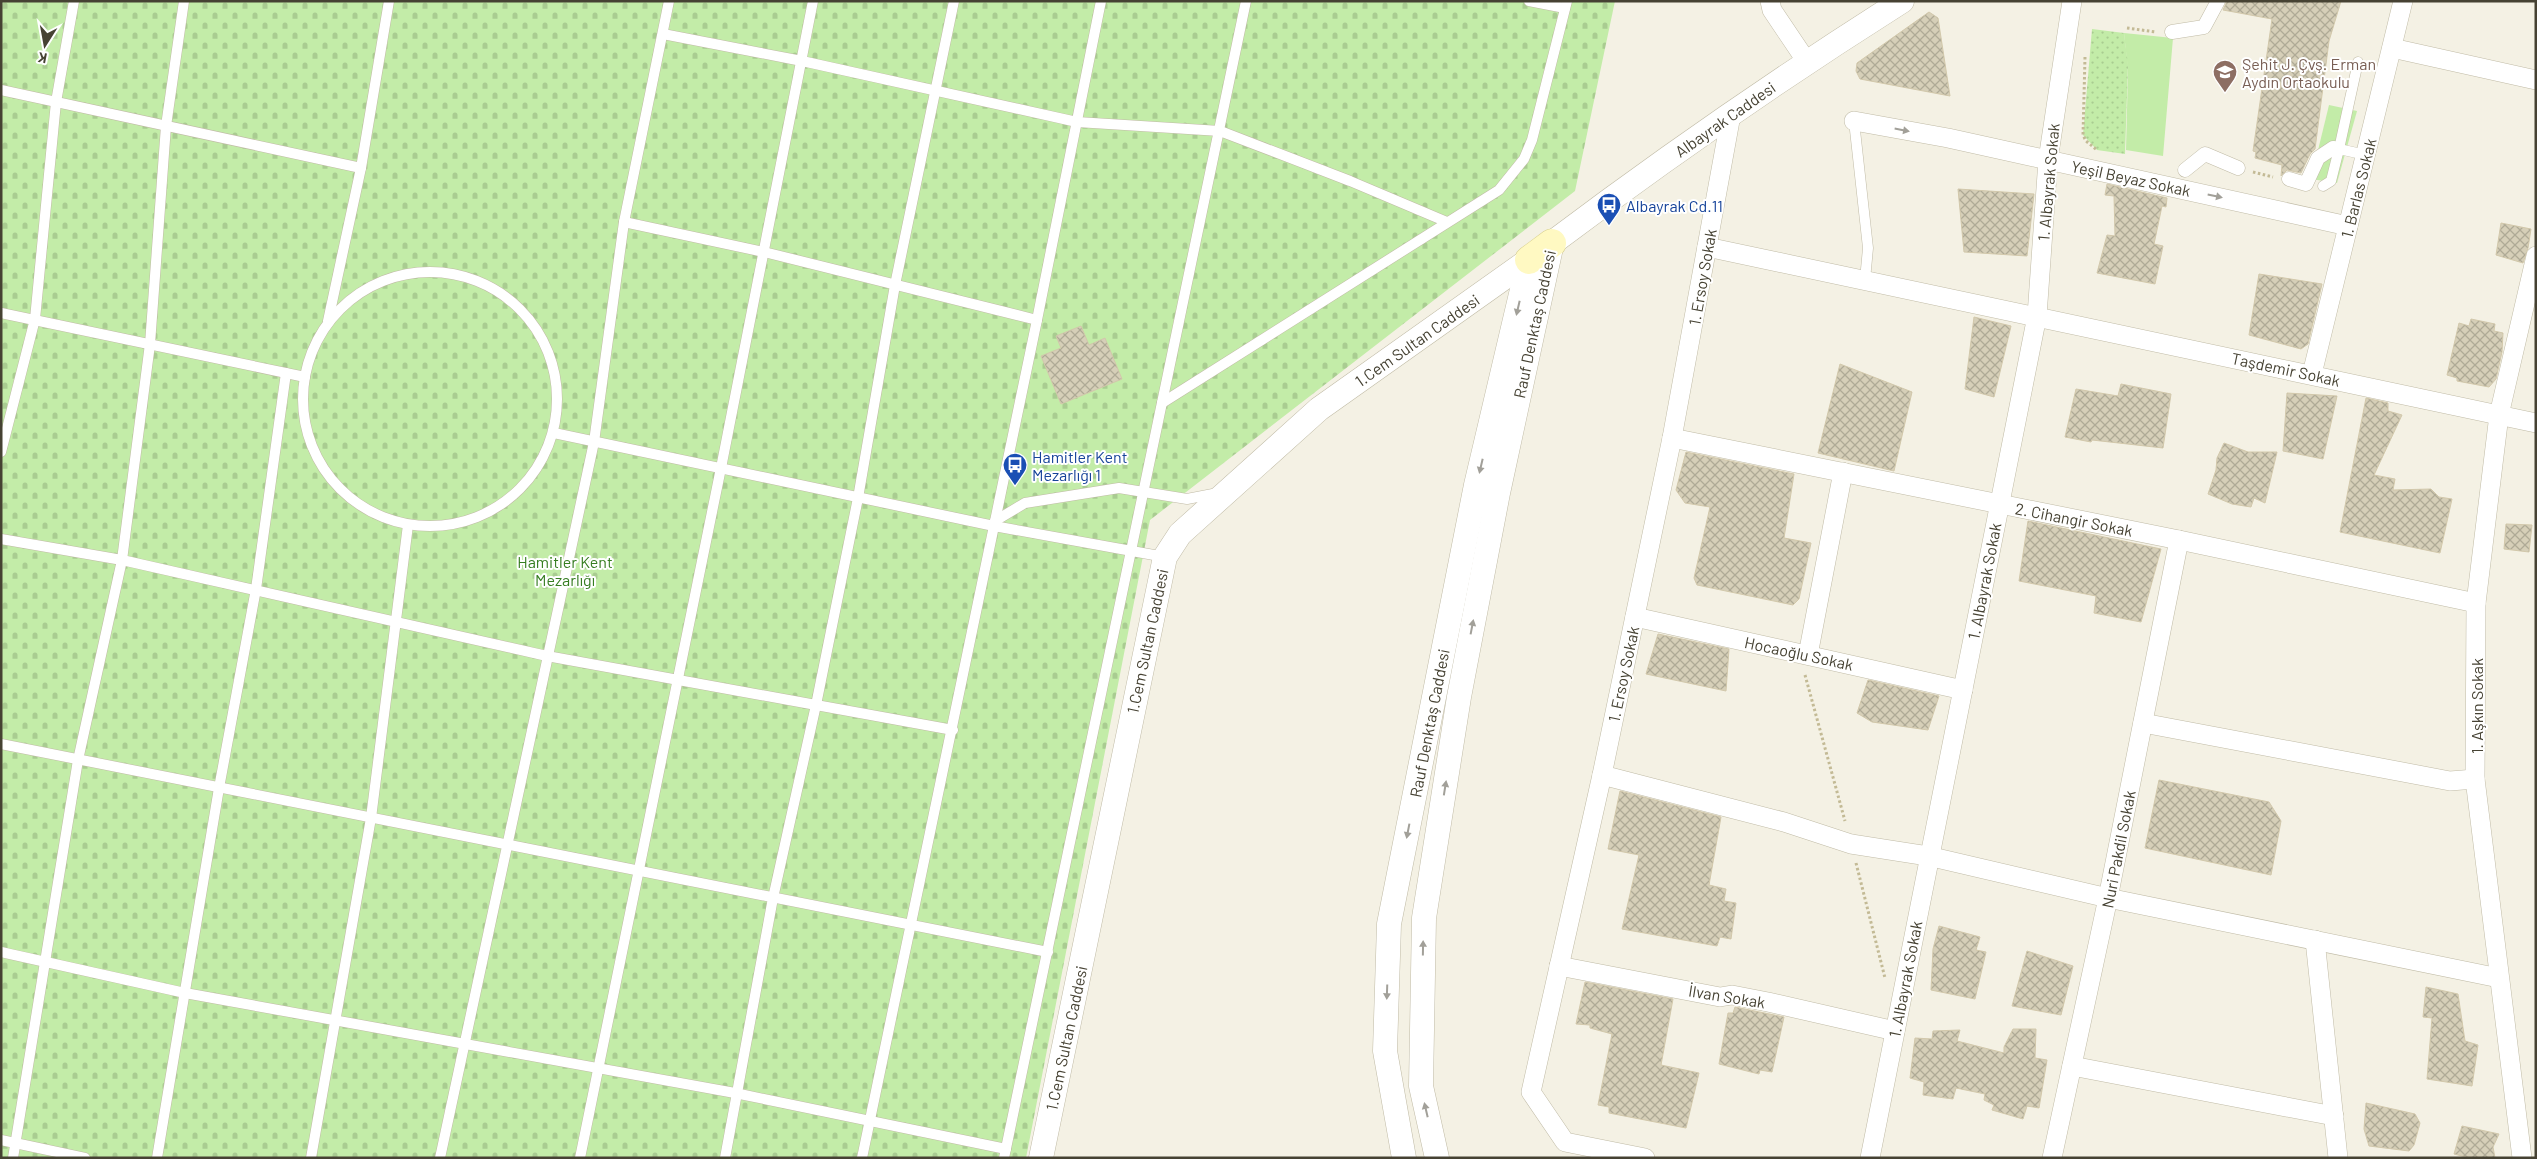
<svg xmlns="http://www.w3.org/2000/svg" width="2537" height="1159" font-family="Barlow,sans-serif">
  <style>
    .cemetery { fill: url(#cemetery-stones) }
    .park { fill: #c3eca8 }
    .garden { fill: url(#garden-dots) }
    .building { fill: url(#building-cross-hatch); stroke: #d2c8ab }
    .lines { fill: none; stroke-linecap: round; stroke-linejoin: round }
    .service-casing { stroke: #c0bba6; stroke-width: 11 }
    .pedestrian-casing { stroke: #c0bba6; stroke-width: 15 }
    .minor-casing { stroke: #c0bba6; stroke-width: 20 }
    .tertiary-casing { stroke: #c0bba6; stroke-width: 25 }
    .secondary-casing { stroke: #d8d08f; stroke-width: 29 }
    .path { stroke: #c3ba95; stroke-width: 3; stroke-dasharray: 2.5 2.5; stroke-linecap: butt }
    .service { stroke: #fff; stroke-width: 10 }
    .pedestrian { stroke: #fff; stroke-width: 14 }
    .minor { stroke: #fff; stroke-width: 19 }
    .tertiary { stroke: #fff; stroke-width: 24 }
    .secondary { stroke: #fff9c2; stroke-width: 28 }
    .oneway { fill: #a2a099 }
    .labels { text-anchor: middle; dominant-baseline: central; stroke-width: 4; stroke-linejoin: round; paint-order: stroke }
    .education-label { font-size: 16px; fill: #785e54; stroke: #fff; text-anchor: start }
    .street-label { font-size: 16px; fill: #464233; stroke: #fff }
    .transit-label { font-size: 16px; fill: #164399; stroke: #fff; text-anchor: start }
    .park-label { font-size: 16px; fill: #367d21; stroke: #fff }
  </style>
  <defs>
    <pattern id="cemetery-stones" width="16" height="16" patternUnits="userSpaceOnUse" patternTransform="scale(1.25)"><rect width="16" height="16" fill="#c3eca8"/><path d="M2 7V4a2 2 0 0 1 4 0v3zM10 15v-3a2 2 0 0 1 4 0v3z" fill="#a9cc91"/></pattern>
    <pattern id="garden-dots" width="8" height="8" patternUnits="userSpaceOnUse" patternTransform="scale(1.25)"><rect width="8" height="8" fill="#c3eca8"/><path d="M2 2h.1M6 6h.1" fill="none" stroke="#a9cc91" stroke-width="1.8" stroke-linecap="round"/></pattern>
    <pattern id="building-cross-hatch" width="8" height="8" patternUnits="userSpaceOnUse" patternTransform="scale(1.25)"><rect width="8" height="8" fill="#d6cfb8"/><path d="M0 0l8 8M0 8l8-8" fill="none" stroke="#afaa96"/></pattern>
  </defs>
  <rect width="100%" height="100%" fill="#f4f1e4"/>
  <polygon class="cemetery" points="1,1 1615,1 1575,191 1150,520 1026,1158 1,1158"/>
  <g class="park">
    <polygon points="2124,33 2173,38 2163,156 2126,150 2128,70"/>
    <polygon points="2329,105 2357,111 2337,183 2311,179"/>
  </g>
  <polygon class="garden" points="2092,29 2124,33 2128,65 2125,154 2097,150 2083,135"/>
  <g class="building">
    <polygon points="2227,1 2341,1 2329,41 2315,149 2310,154 2301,173 2287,170 2281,176 2282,165 2255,158 2256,152 2253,151 2272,19 2223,10"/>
    <polygon points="1929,12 1938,18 1950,96 1860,79 1856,71 1857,63"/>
    <polygon points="2107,184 2167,198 2166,207 2162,206 2154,244 2163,246 2155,284 2097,273 2107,235 2115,236 2114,196 2105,195"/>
    <polygon points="1958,189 2034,194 2027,256 1964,252"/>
    <polygon points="2501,223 2531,229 2528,248 2523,263 2496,255"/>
    <polygon points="2259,274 2322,284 2308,344 2301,349 2249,335"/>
    <polygon points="1974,317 2011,326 1994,397 1965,389"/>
    <polygon points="2471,319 2495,324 2494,331 2503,333 2502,352 2496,379 2489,387 2457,381 2457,378 2447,375 2459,323 2469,326"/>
    <polygon points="1081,326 1089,345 1105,338 1122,379 1061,404 1041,356 1061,348 1056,336"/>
    <polygon points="1840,364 1912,392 1894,471 1818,453"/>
    <polygon points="2121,384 2171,394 2163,448 2092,440 2091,442 2065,437 2076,389 2118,396"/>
    <polygon points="2287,393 2337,396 2323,459 2283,451"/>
    <polygon points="2366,398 2388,403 2388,411 2402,415 2374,475 2395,479 2393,490 2431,489 2439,497 2452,499 2440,553 2340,532"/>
    <polygon points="2224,443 2248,452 2277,452 2265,503 2254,498 2251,507 2232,504 2208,494 2216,470 2217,458"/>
    <polygon points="1686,452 1794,474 1784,538 1811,543 1799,599 1793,605 1697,585 1694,578 1710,507 1685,503 1676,490"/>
    <polygon points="2028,521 2161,549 2141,622 2094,613 2096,596 2019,581"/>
    <polygon points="2506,524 2532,525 2529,552 2504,549"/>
    <polygon points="1658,634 1729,649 1726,691 1646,674"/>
    <polygon points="1868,680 1939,696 1928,730 1872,722 1857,713"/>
    <polygon points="2159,780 2269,802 2281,821 2271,875 2145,848"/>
    <polygon points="1620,791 1721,817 1709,885 1726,889 1724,901 1736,903 1731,939 1720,937 1717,946 1622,929 1639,855 1608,849"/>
    <polygon points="1939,926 1980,937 1976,950 1986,952 1975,999 1931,990 1933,949"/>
    <polygon points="2027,951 2073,966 2061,1015 2012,1006"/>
    <polygon points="1585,982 1673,999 1661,1065 1699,1073 1686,1128 1609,1113 1609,1107 1598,1105 1612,1034 1590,1028 1590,1025 1576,1024"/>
    <polygon points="2426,987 2458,994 2465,1041 2478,1045 2472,1086 2427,1079 2432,1018 2423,1017"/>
    <polygon points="1735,1007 1784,1017 1772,1072 1760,1070 1759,1074 1719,1064 1728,1013 1733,1013"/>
    <polygon points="2013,1029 2036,1029 2035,1058 2047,1060 2039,1108 2027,1106 2023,1119 1992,1110 1994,1105 1984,1100 1985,1094 1956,1088 1953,1099 1923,1095 1924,1082 1910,1078 1915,1038 1932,1039 1933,1031 1960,1030 1957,1041 2004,1053 2004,1047"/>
    <polygon points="2366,1103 2415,1114 2420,1123 2414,1145 2409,1151 2369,1146 2364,1129"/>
    <polygon points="2462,1126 2499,1134 2493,1147 2495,1158 2470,1158 2454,1154"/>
  </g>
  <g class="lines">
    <defs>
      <g id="service">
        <polyline points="1529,1 1565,8"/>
        <polyline points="663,34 802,61 1077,122 1220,131 1350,181 1447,222"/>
        <polyline points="1,90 361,168"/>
        <polyline points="1854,121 1868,248 1865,280"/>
        <polyline points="2339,149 2358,62"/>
        <polyline points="2323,186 2331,181 2339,149 2366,155"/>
        <polyline points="624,222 764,252 1037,320"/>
        <circle cx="430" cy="399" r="127"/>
        <polyline points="1,313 305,377"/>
        <polyline points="328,321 361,168 389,1"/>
        <polyline points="1162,403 1499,190 1524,159 1532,140 1567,1"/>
        <polyline points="554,433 994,526 1165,557"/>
        <polyline points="1,452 35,319 56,102 74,1"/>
        <polyline points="995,521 1025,503 1119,488 1187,499 1218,493"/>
        <polyline points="1,539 122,560 547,656 953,730"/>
        <polyline points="1,744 1048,952"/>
        <polyline points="1,952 185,993 735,1093 1006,1149"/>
        <polyline points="1,1140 85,1158"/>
        <polyline points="13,1158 78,760 122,560 150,344 166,126 184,1"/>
        <polyline points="157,1158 219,788 256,589 286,373"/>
        <polyline points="311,1158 371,818 408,525"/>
        <polyline points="440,1158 594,442 624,222 669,1"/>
        <polyline points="580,1158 721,468 813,1"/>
        <polyline points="725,1158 773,898 816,705 858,498 895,285 954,1"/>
        <polyline points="862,1158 1037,320 1101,1"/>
        <polyline points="1004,1158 1246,1"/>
      </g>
      <g id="pedestrian">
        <polyline points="2172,32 2204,27 2218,1"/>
        <polyline points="2185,170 2205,154 2238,168"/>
        <polyline points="2289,179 2306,184 2318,158 2333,148 2339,149"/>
      </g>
      <g id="minor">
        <polyline points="1770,1 1772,10 1807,62"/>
        <polyline points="2392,48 2536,80"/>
        <polyline points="1854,121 1948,138 2348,226"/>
        <polyline points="1707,247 2536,423"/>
        <polyline points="2312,374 2403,1"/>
        <polyline points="1672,438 2179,540 2476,603"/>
        <polyline points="1635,617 1963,690"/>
        <polyline points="1808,655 1843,472"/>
        <polyline points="2143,723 2450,781 2475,779"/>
        <polyline points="1602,775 1784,822 1851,844 1928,856 2108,898 2499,978"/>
        <polyline points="2315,940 2338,1158"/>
        <polyline points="1559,966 1720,997 1732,995 1768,1002 1895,1031"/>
        <polyline points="2072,1066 2334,1116"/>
        <polyline points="1645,1158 1565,1142 1531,1092 1602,775 1672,438 1731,115"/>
        <polyline points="1870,1158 2037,316 2048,160 2072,1"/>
        <polyline points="2052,1158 2108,898 2179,540"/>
        <polyline points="2522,1158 2475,779 2476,603 2499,415 2536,256"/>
      </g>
      <g id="tertiary">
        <polyline points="1041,1158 1165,557 1180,534 1319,409 1529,260"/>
        <polyline points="1404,1158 1385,1051 1389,924 1476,485 1529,260"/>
        <path d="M1437 1158 1421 1086 1424 918 1459 697 1498 493 1552 243C1665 158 1782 77 1902 1"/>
      </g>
      <polyline id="secondary" points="1529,260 1552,243"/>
    </defs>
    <use href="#service" class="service-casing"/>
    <use href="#pedestrian" class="pedestrian-casing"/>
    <use href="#minor" class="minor-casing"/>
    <use href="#tertiary" class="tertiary-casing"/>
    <use href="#secondary" class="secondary-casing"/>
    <g class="path">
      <polyline points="2127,28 2156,32"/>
      <polyline points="2085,57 2083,135 2086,141 2097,150"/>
      <polyline points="2253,172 2273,177"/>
      <polyline points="1805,675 1845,821"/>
      <polyline points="1856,863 1885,978"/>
    </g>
    <use href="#service" class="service"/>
    <use href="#pedestrian" class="pedestrian"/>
    <use href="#minor" class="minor"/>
    <use href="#tertiary" class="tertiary"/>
    <use href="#secondary" class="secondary"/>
  </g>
  <defs><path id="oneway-solid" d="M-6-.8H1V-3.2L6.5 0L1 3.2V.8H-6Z" transform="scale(1.25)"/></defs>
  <g class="oneway">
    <use href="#oneway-solid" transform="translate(1902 130) rotate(11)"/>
    <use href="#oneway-solid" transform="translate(2215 196) rotate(12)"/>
    <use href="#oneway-solid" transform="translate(1518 308) rotate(103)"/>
    <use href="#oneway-solid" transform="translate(1481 466) rotate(103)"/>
    <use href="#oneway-solid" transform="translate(1472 627) rotate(-79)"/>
    <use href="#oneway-solid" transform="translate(1445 788) rotate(-81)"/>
    <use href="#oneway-solid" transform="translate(1408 831) rotate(101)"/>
    <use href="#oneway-solid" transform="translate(1423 948) rotate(-89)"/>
    <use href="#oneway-solid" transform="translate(1387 992) rotate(92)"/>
    <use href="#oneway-solid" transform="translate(1426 1110) rotate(-103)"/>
  </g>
  <defs>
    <symbol id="school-pin" viewBox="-11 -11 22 30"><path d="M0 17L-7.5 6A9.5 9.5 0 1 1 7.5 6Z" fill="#8d6e63" stroke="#fff"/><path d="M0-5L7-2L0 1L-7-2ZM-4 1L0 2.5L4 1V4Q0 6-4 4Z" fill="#fff"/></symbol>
    <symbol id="bus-pin" viewBox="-11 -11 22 30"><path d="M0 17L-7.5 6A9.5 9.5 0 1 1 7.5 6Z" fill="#1a4fb4" stroke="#fff"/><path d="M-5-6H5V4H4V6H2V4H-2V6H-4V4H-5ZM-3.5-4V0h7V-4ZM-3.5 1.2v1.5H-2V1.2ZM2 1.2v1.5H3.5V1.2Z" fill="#fff"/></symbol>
  </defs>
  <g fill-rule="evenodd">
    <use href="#school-pin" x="2211" y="58" width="28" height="38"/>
    <use href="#bus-pin" x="1595" y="191" width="28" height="38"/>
    <use href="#bus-pin" x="1001" y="451" width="28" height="38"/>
  </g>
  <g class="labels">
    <g class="education-label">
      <text x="2242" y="63">Şehit J. Çvş. Erman<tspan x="2242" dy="18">Aydın Ortaokulu</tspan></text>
    </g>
    <g class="street-label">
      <text transform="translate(1725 119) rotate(-35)">Albayrak Caddesi</text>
      <text transform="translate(2131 178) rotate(12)">Yeşil Beyaz Sokak</text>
      <text transform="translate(2048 182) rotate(-85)">1. Albayrak Sokak</text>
      <text transform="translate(2358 188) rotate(-76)">1. Barlas Sokak</text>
      <text transform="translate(1702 277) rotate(-80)">1. Ersoy Sokak</text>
      <text transform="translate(1534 324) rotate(-78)">Rauf Denktaş Caddesi</text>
      <text transform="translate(1417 340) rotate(-35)">1.Cem Sultan Caddesi</text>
      <text transform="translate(2286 369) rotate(12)">Taşdemir Sokak</text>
      <text transform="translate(2074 519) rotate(11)">2. Cihangir Sokak</text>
      <text transform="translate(1984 581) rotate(-79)">1. Albayrak Sokak</text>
      <text transform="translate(1147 641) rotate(-78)">1.Cem Sultan Caddesi</text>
      <text transform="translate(1799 653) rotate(12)">Hocaoğlu Sokak</text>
      <text transform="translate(1623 674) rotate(-78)">1. Ersoy Sokak</text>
      <text transform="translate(2476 706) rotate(-90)">1. Aşkın Sokak</text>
      <text transform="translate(1429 723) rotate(-79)">Rauf Denktaş Caddesi</text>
      <text transform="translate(2118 849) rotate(-79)">Nuri Pakdil Sokak</text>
      <text transform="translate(1905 979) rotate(-79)">1. Albayrak Sokak</text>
      <text transform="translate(1727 996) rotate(9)">İlvan Sokak</text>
      <text transform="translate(1066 1038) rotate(-78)">1.Cem Sultan Caddesi</text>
    </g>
    <g class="transit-label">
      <text x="1626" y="205">Albayrak Cd.11</text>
      <text x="1032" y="456">Hamitler Kent<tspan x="1032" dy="18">Mezarlığı 1</tspan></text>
    </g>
    <g class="park-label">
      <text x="565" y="561">Hamitler Kent<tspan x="565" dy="18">Mezarlığı</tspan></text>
    </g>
  </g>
  <rect width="2537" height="1159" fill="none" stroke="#464233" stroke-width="5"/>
  <g transform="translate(45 45) rotate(191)" stroke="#ffffff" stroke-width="4" paint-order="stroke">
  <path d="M0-4L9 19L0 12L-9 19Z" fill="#464233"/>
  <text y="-8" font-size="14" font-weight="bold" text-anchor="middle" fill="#464233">K</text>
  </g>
</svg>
